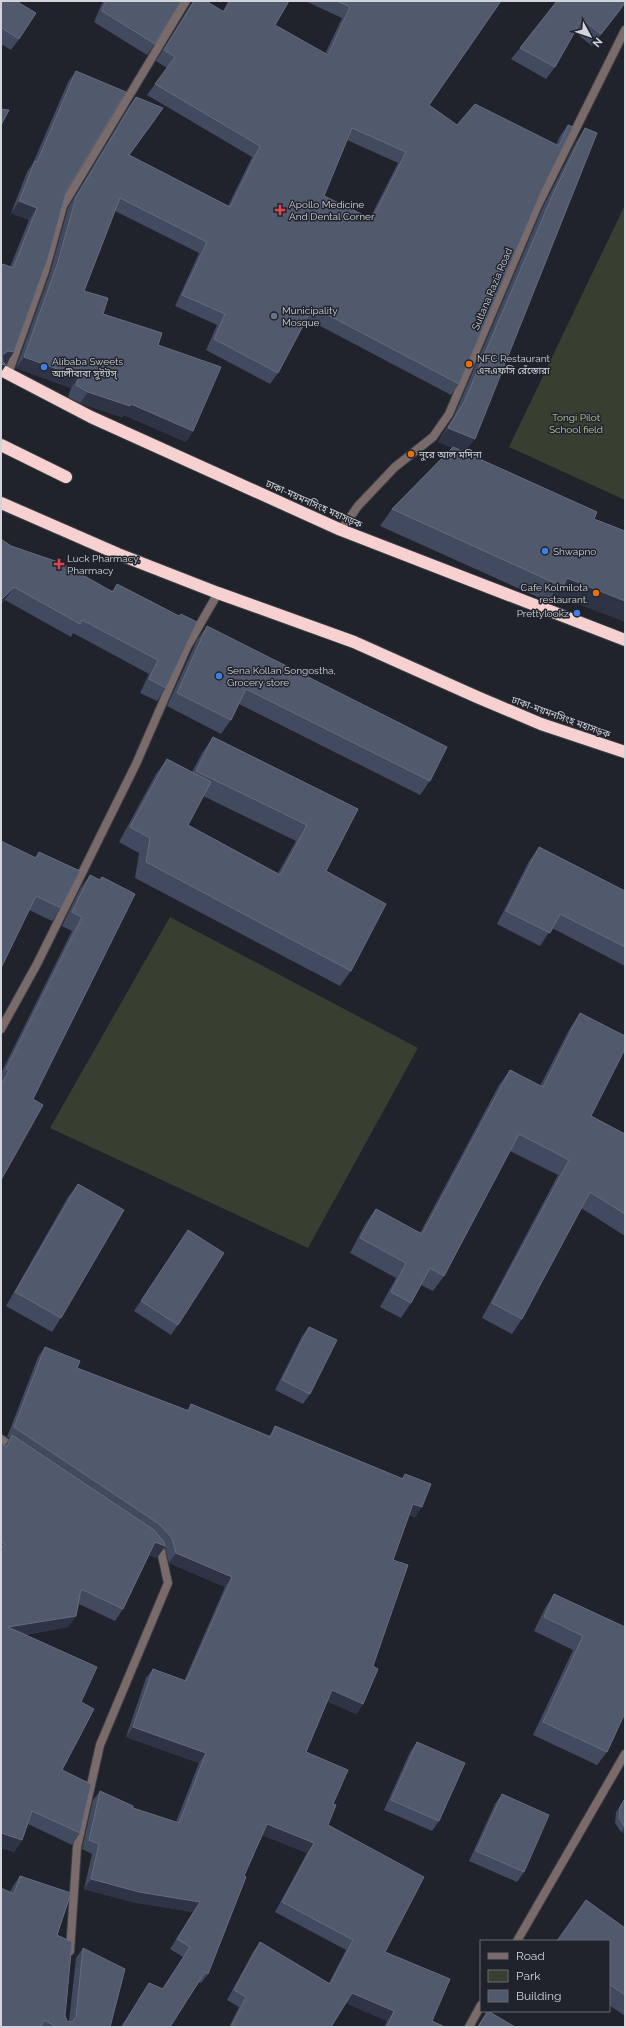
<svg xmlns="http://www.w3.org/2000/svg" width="626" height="2028" font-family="Raleway,'Noto Sans Bengali',sans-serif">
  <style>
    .green { fill: #383f30 }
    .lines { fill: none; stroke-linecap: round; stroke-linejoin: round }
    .street-casing { stroke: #3c3f47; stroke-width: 10 }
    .highway-casing { stroke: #3c3f47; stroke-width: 14 }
    .street { stroke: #7a6b6a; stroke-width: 8 }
    .highway { stroke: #f6d1cf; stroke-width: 12 }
    .wall { fill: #424a60; fill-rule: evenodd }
    .shaded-wall { fill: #2e3445 }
    .building { fill: #51596d; stroke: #666c7e; fill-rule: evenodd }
    .health-dot { fill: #e0444e; stroke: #20232b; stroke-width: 1.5 }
    .worship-dot { fill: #6b7280; stroke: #20232b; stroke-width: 1.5 }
    .food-dot { fill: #e8710a; stroke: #20232b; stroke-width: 1.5 }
    .shop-dot { fill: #3f7fe0; stroke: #20232b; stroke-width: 1.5 }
    .labels { text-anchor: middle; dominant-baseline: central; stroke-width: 3; stroke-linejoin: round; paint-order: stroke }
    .poi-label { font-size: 10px; fill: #d2d4da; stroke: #20232b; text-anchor: start }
    .street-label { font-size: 10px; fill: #d2d4da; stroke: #20232b }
    .park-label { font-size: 10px; fill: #b9d2a0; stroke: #20232b }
  </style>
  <rect width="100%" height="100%" fill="#20232b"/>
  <g class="green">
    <polygon points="625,205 625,500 509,447"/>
    <polygon points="170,917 418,1048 308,1248 50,1128"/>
  </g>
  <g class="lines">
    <defs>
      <g id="street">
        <polyline points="8,374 45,271 63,206 186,1"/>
        <polyline points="341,530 358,506 395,467 433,437 449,414 538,205 625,30"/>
        <polyline points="1,1029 37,964 136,764 187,647 218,593"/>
        <polyline points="1,1439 15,1449"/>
        <polyline points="517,1941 625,1754"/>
        <polyline points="70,1951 77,1847 100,1745 168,1583 161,1551 155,1545"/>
        <polyline points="469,2027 481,2005"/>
      </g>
      <g id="highway">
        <polyline points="1,370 91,417 341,530 625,640"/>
        <polyline points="1,445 66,477"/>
        <polyline points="1,503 118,554 218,593 354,642 477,697 541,724 625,752"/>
      </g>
    </defs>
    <use href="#street" class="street-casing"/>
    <use href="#highway" class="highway-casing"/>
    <use href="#street" class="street"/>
    <use href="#highway" class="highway"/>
  </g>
  <g class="wall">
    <polygon points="1,1 19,39 11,50 1,44"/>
    <polygon points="103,1 181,1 155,44 147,55 94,22"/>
    <path d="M193 1H206L223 11 228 1H289L275 25 325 54 342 18 305 1H501L429 105 457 125 556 145 560 136 568 125 541 192 459 384 451 395 307 319 278 373 270 384 206 350 217 325 175 306 199 253 115 211 84 291 103 314 158 345 193 431 186 442 124 415 122 417 80 403 68 397 71 388 16 368 50 273 68 208 128 108 136 97 156 119 129 155 228 206 252 157 147 95 167 68 156 61ZM347 140 398 163 370 218 324 196Z"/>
    <polygon points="557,1 621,10 592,46 575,32 555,67 546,79 511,59 520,48"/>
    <polygon points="76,71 66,192 14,352 6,364 4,363 6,365 1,372 1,267 3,264 10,267 29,220 11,213 27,172 33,163 68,82"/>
    <polygon points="585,128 465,452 597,512 557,596 551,603 380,526 392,509 453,448 438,442 454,416 543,207 576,142"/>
    <polygon points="1,539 11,546 112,591 117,584 179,616 181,614 166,688 157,701 140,693 149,674 73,633 71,637 5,600 1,604"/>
    <polygon points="207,626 430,781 420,795 239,704 231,720 221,734 167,706 197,640"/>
    <path d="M213 737 358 809 326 871 351 971 340 986 135 878 139 853 119 842 156 774 167 759 192 772 202 753ZM203 796 296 841 278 873 188 825Z"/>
    <polygon points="539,847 625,891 625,966 552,928 540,946 497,924 529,861"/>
    <polygon points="39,852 61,908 52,921 29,910 35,858"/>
    <polygon points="90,875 100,880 102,877 33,1099 1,1180 1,1073 72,931 62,926 80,889"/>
    <polygon points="580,1013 591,1116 625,1134 625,1236 581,1208 522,1319 512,1334 482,1318 558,1175 510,1151 444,1276 433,1291 421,1285 411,1303 401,1318 380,1307 396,1278 350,1253 365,1224 376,1209 420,1233 499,1085 510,1070 540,1086 570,1028"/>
    <polygon points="78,1184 61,1318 52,1332 6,1306 68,1197"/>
    <polygon points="188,1230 178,1325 171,1335 134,1311"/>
    <polygon points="309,1327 310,1394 303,1404 275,1390 302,1336"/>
    <polygon points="45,1347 77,1368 187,1410 191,1404 269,1436 275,1426 402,1478 405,1474 422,1507 415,1517 409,1515 393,1560 373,1666 363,1704 356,1714 327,1701 306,1752 333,1804 328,1825 385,1952 432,2021 445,2027 384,2027 387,2021 346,2003 331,2027 229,2027 239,2007 227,2000 253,1952 260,1942 329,1983 346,1950 275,1912 307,1853 262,1835 244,1876 208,1974 201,1983 198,1982 170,2027 121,2027 149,1983 162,1989 183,1957 170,1949 193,1912 132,1902 84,1889 92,1854 82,1849 93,1800 100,1791 133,1808 176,1822 199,1763 126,1737 146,1678 153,1669 184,1681 225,1587 169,1563 165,1547 157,1558 149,1555 123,1609 115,1621 79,1604 76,1616 68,1627 25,1635 81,1702 62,1770 80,1833 72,1845 28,1824 22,1840 14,1852 1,1848 1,1443 5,1445 10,1438 7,1437 38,1357"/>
    <polygon points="554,1594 625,1627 607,1752 597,1765 533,1735 573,1650 534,1631 545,1608"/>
    <polygon points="417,1742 439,1821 432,1831 384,1810 410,1752"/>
    <polygon points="502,1794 524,1872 517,1882 469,1861 495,1804"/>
    <polygon points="624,1800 625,1833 621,1832 615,1823 616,1812"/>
    <polygon points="20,1876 57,1935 65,2016 67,2021 69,2021 76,1958 83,1948 110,2027 1,2027 10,1892 13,1886"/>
    <polygon points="625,1928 625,2016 609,2005 609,1941"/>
    <polygon points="487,2011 515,2027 477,2027"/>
  </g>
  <g class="shaded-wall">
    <polygon points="625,3 621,10 592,46 601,34"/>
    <polygon points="19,201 37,208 29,220 11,213"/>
    <polygon points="8,351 14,352 6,364 1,363 2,355"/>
    <polygon points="24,357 79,377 71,388 16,368"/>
    <polygon points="1,364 6,365 1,372"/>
    <polygon points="88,392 131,404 193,431 186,442 124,415 122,417 80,403"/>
    <polygon points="448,428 475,439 465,452 438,442"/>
    <polygon points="567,578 625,601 625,622 557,596 551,603 548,602 559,585"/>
    <polygon points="14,587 5,600 1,604 1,600"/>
    <polygon points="413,1504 422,1507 415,1517 406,1513"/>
    <polygon points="155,1542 165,1546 157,1558 147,1554"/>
    <polygon points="176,1553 232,1577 225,1587 169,1563"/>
    <polygon points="76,1616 68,1627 1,1639 8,1627"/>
    <polygon points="332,1690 363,1704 356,1714 325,1700"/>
    <polygon points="133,1727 206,1753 199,1763 126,1737"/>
    <polygon points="267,1824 314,1843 307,1853 260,1834"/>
    <polygon points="625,1827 625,1833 621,1832"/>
    <polygon points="1,1833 22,1840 14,1852 1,1848"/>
    <polygon points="91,1879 200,1902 193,1912 132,1902 84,1889"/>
    <polygon points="352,1993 394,2011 387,2021 345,2003"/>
  </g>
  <g class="building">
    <polygon points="1,1 16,1 36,13 19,39 2,28 1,30"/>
    <polygon points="106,1 181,1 155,44 102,11"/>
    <path d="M194 1H206L224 12 230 1H289L275 25 328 55 350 7 337 1H501L429 105 457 125 475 104 559 146 568 125 573 127 541 192 459 384 313 307 278 373 214 339 225 314 182 295 207 242 120 198 84 291 108 298 103 314 162 333 158 345 221 367 193 431 131 404 130 406 88 392 76 385 79 377 24 357 58 262 76 197 136 97 163 108 129 155 230 207 260 146 155 84 175 57 164 50ZM352 128 406 152 372 219 324 196Z"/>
    <polygon points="557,1 625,1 625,3 601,34 582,19 555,67 520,48"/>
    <polygon points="76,71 126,92 66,192 48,258 14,352 8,351 2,355 3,362 6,365 1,364 1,269 3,264 13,268 37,208 19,201 35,161 37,162"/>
    <polygon points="1,109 9,110 1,125"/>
    <polygon points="585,128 597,133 475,439 448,428 464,402 553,194"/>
    <polygon points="453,447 597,512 594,519 625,531 625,601 567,578 563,587 559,585 392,509"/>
    <polygon points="1,539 11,546 61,563 113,592 117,584 179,616 181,614 197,622 166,688 149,679 158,660 82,620 80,624 14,587 1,600"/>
    <polygon points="207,626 447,747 430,781 246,689 231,720 177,693"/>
    <polygon points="213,737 358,809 326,871 386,904 351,971 146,862 150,838 130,827 167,759 211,782 188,825 280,875 307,825 196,771"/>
    <polygon points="1,841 36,858 39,852 80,871 61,908 36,896 1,968"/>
    <polygon points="539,847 625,891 625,947 560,914 550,933 506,911"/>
    <polygon points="90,875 100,880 102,877 135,894 33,1099 43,1105 1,1180 1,1085 9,1071 6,1069 82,917 72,912"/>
    <polygon points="580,1013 625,1036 625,1049 591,1116 625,1134 625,1214 590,1192 522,1319 492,1303 569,1160 519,1134 444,1276 430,1268 411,1303 391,1292 406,1263 360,1238 376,1209 422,1234 510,1070 543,1087"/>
    <polygon points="78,1184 124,1210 61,1318 15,1292"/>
    <polygon points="188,1230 224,1253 178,1325 141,1301"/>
    <polygon points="309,1327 337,1340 310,1394 282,1380"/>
    <polygon points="45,1347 80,1361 77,1368 189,1411 191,1404 271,1437 275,1426 403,1479 405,1474 431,1484 422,1507 413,1504 393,1560 408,1565 373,1666 378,1669 363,1704 332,1690 306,1752 348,1770 333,1804 336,1805 328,1825 424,1877 385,1952 450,1979 432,2021 445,2027 387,2027 394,2011 352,1993 331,2027 231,2027 246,1997 234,1990 260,1942 330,1984 353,1940 282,1902 314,1843 267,1824 244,1876 246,1877 208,1974 205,1972 170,2027 122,2027 149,1983 163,1989 190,1947 177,1939 200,1902 139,1892 91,1879 99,1844 89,1840 100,1791 133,1806 133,1808 179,1823 206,1753 133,1727 153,1669 186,1681 232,1577 176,1553 172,1538 159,1524 14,1427"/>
    <polygon points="12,1435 154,1530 164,1542 165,1546 155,1542 123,1609 81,1589 76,1616 8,1627 97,1667 81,1702 94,1709 62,1770 91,1784 80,1833 32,1811 22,1840 1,1833 1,1548 5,1544 1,1542 1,1443 7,1447"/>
    <polygon points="554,1594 625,1627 625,1713 607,1752 543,1722 583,1636 544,1617"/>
    <polygon points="417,1742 465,1763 439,1821 391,1800"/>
    <polygon points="502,1794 549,1815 524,1872 476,1851"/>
    <polygon points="624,1800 625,1800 625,1827 619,1818 620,1807"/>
    <polygon points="20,1876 71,1893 57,1935 72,1942 65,2016 67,2021 72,2022 76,2017 83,1948 125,1969 110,2027 57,2027 44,2020 41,2027 1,2027 1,1888 14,1894"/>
    <polygon points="586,1900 625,1928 625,1995 609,1984 609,1941 557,1941"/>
    <polygon points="488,2011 515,2027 478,2027"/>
  </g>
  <g class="health-dot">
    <path d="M278 204h4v4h4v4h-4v4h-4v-4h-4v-4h4z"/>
    <path d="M57 558h4v4h4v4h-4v4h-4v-4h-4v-4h4z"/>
  </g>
  <circle class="worship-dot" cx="274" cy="316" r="4"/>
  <g class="food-dot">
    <circle cx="469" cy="364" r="4"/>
    <circle cx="411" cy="454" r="4"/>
    <circle cx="596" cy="593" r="4"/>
  </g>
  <g class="shop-dot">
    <circle cx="44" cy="367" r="4"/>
    <circle cx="545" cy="551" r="4"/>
    <circle cx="577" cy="613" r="4"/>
    <circle cx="219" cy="676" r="4"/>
  </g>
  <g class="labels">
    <g class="poi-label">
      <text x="289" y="204">Apollo Medicine<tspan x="289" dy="12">And Dental Corner</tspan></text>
      <text x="282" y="310">Municipality<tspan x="282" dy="12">Mosque</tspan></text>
      <text x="477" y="358">NFC Restaurant<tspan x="477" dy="12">এনএফসি রেঁস্তোরা</tspan></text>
      <text x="52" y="361">Alibaba Sweets<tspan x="52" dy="12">আলীবাবা সুইটস্</tspan></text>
      <text x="419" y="454">নুরে আল মদিনা</text>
      <text x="553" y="551">Shwapno</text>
      <text x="67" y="558">Luck Pharmacy,<tspan x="67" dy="12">Pharmacy</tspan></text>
      <text x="588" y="587" text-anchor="end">Cafe Kolmilota<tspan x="588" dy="12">restaurant.</tspan></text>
      <text x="569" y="613" text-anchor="end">Prettylookz</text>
      <text x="227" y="670">Sena Kollan Songostha,<tspan x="227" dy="12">Grocery store</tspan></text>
    </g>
    <g class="street-label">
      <text transform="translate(492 289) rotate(-67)">Sultana Razia Road</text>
      <text transform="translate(314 504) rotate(24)">ঢাকা-ময়মনসিংহ মহাসড়ক</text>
      <text transform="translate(561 717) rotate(20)">ঢাকা-ময়মনসিংহ মহাসড়ক</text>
    </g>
    <g class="park-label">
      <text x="576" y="417">Tongi Pilot<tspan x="576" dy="12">School field</tspan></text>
    </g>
  </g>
  <rect width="626" height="2028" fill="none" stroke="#d2d4da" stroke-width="4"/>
  <rect x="480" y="1940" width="130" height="72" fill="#20232b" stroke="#676a71"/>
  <rect x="488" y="1953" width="20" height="6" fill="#7a6b6a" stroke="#676a71"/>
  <text x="516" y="1960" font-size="12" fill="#d2d4da">Road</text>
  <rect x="488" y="1970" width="20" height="12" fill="#383f30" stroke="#676a71"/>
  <text x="516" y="1980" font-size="12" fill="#d2d4da">Park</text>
  <rect x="488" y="1990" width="20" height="12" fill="#51596d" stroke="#676a71"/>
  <text x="516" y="2000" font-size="12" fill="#d2d4da">Building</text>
  <g transform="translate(590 36) rotate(130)" stroke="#20232b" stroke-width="3" paint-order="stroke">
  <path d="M0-3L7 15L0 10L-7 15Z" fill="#d2d4da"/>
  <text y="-6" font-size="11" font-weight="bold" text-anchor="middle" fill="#d2d4da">N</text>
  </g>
</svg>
